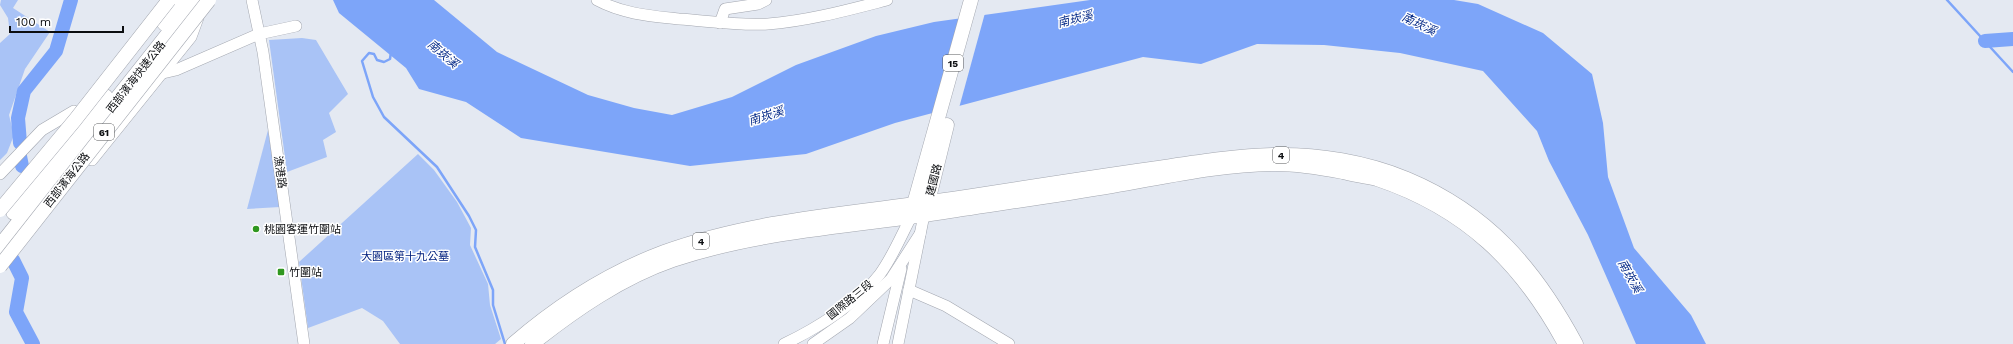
<svg xmlns="http://www.w3.org/2000/svg" width="2013" height="344" font-family="'Work Sans','Noto Sans TC',sans-serif">
  <style>
    .green { fill: #a9c3f6 }
    .water { fill: #7da5f9 }
    .pier { fill: #e4e9f2 }
    .lines { fill: none; stroke-linecap: round; stroke-linejoin: round }
    .stream { stroke: #7da5f9; stroke-width: 2.5 }
    .river { stroke: #7da5f9; stroke-width: 14 }
    .minor-casing { stroke: #a2a6af; stroke-width: 12 }
    .major-casing { stroke: #a2a6af; stroke-width: 15 }
    .highway-casing { stroke: #a2a6af; stroke-width: 17 }
    .minor { stroke: #fff; stroke-width: 11 }
    .major { stroke: #fff; stroke-width: 14 }
    .highway { stroke: #fff; stroke-width: 16 }
    .major-bridge-casing { stroke: #a2a6af; stroke-width: 15; stroke-linecap: butt }
    .major-bridge { stroke: #fff; stroke-width: 14 }
    .poi-dot { fill: #2f9720; stroke: #fff; stroke-width: 1.5 }
    .labels { text-anchor: middle; dominant-baseline: central; stroke-width: 3; stroke-linejoin: round; paint-order: stroke }
    .shield { fill: #fff; stroke: #545658; stroke-width: 1 }
    .shield-label { font-size: 10px; font-weight: bold; fill: #0b0d10 }
    .street-label { font-size: 11px; fill: #0b0d10; stroke: #fff }
    .poi-label { font-size: 11px; fill: #0b0d10; stroke: #fff; text-anchor: start }
    .park-label { font-size: 11px; fill: #02217f; stroke: #fff }
    .water-label { font-size: 12px; font-style: italic; fill: #092d8a; stroke: #fff }
  </style>
  <rect width="100%" height="100%" fill="#e4e9f2"/>
  <g class="green">
    <polygon points="1,0 18,0 13,8 50,32 25,69 9,115 14,135 7,153 0,160 0,43 10,34 8,18 0,5"/>
    <polygon points="302,38 316,40 348,94 329,113 336,132 323,140 327,157 287,172 269,40"/>
    <polygon points="268,130 280,207 247,209"/>
    <polygon points="418,154 434,170 457,202 471,228 470,245 488,284 490,305 501,339 495,344 400,344 383,321 362,308 308,328 299,262"/>
  </g>
  <polygon class="water" points="333,0 434,0 497,52 588,95 634,108 672,115 732,97 796,65 876,36 934,22 1090,0 1454,0 1478,4 1543,33 1592,74 1603,123 1608,177 1634,248 1691,315 1706,344 1636,344 1588,235 1549,161 1537,131 1483,71 1400,53 1324,45 1257,44 1201,64 1143,57 895,123 806,154 690,166 521,138 466,102 419,89 406,68 339,13"/>
  <polygon class="pier" points="985,13 959,108 934,115 960,16"/>
  <g class="lines">
    <g class="stream">
      <polyline points="1947,0 2013,72"/>
      <polyline points="391,52 390,59 384,62 377,60 374,54 369,53 362,61 373,97 384,117 437,167 469,216 476,230 475,247 493,290 493,305 505,344"/>
    </g>
    <g class="river">
      <polyline points="1985,41 2013,39"/>
      <polyline points="20,143 18,118 24,91 56,51 71,0"/>
      <polyline points="20,156 22,166"/>
      <polyline points="13,260 22,278 16,312 33,344"/>
    </g>
    <defs>
      <g id="minor">
        <polyline points="252,0 263,52 304,344"/>
        <path d="M597 0C623 14 651 16 679 19 708 21 739 26 768 24 808 21 848 10 887 0"/>
        <polyline points="720,23 725,9 758,4 766,0"/>
        <polyline points="163,73 176,70 259,34 296,26"/>
        <polyline points="92,160 191,37 198,18"/>
        <polyline points="0,174 42,130 74,111"/>
        <polyline points="909,290 946,306 1009,344"/>
        <path d="M784 344C816 329 859 302 880 274 893 256 901 236 911 217"/>
        <polyline points="813,344 850,318 891,279 920,234"/>
        <polyline points="883,344 901,269"/>
        <polyline points="898,344 924,215"/>
      </g>
      <g id="major">
        <polyline points="914,204 971,0"/>
        <polyline points="926,210 947,125"/>
        <path d="M513 344C558 305 608 273 664 252 758 218 861 213 959 198 1023 188 1087 178 1151 169 1192 163 1233 156 1274 155 1318 154 1366 162 1407 179 1488 213 1535 268 1576 344"/>
        <path d="M532 344C575 310 621 278 673 260 759 231 848 227 937 213 995 204 1053 196 1112 186 1165 177 1221 164 1276 164 1298 164 1322 168 1343 172 1354 175 1366 176 1377 179 1466 209 1521 263 1565 344"/>
      </g>
      <g id="highway">
        <polyline points="165,23 182,0"/>
        <polyline points="14,212 105,97"/>
        <polyline points="0,247 196,0"/>
      </g>
    </defs>
    <use href="#minor" class="minor-casing"/>
    <use href="#major" class="major-casing"/>
    <use href="#highway" class="highway-casing"/>
    <use href="#minor" class="minor"/>
    <use href="#major" class="major"/>
    <use href="#highway" class="highway"/>
    <defs>
      <g id="major-bridge">
        <polyline points="0,210 75,120 169,0"/>
        <polyline points="0,266 209,0"/>
      </g>
    </defs>
    <use href="#major-bridge" class="major-bridge-casing"/>
    <use href="#major-bridge" class="major-bridge"/>
  </g>
  <g class="poi-dot">
    <circle cx="256" cy="229" r="4"/>
    <rect x="277" y="268" width="8" height="8" rx="2"/>
  </g>
  <g class="labels">
    <g class="shield">
      <rect x="943" y="55" width="20" height="16" rx="3"/>
      <rect x="94" y="124" width="20" height="16" rx="3"/>
      <rect x="1273" y="147" width="16" height="16" rx="3"/>
      <rect x="693" y="233" width="16" height="16" rx="3"/>
    </g>
    <g class="shield-label">
      <text x="953" y="63">15</text>
      <text x="104" y="132">61</text>
      <text x="1281" y="155">4</text>
      <text x="701" y="241">4</text>
    </g>
    <g class="street-label">
      <text transform="translate(136 77) rotate(-52)">西部濱海快速公路</text>
      <text transform="translate(280 172) rotate(82)">漁港路</text>
      <text transform="translate(67 180) rotate(-52)">西部濱海公路</text>
      <text transform="translate(934 180) rotate(-76)">建國路</text>
      <text transform="translate(850 300) rotate(-39)">國際路三段</text>
    </g>
    <g class="poi-label">
      <text x="264" y="229">桃園客運竹圍站</text>
      <text x="289" y="272">竹圍站</text>
    </g>
    <g class="park-label">
      <text x="405" y="256">大園區第十九公墓</text>
    </g>
    <g class="water-label">
      <text transform="translate(1075 19) rotate(-14)">南崁溪</text>
      <text transform="translate(1419 24) rotate(26)">南崁溪</text>
      <text transform="translate(443 54) rotate(40)">南崁溪</text>
      <text transform="translate(766 116) rotate(-18)">南崁溪</text>
      <text transform="translate(1630 276) rotate(61)">南崁溪</text>
    </g>
  </g>
  <path d="M10 26v6h113v-6" fill="none" stroke="#0b0d10" stroke-width="2"/>
  <text x="16" y="26" font-size="12" fill="#0b0d10" stroke="#ffffff" stroke-width="3" paint-order="stroke">100 m</text>
</svg>
